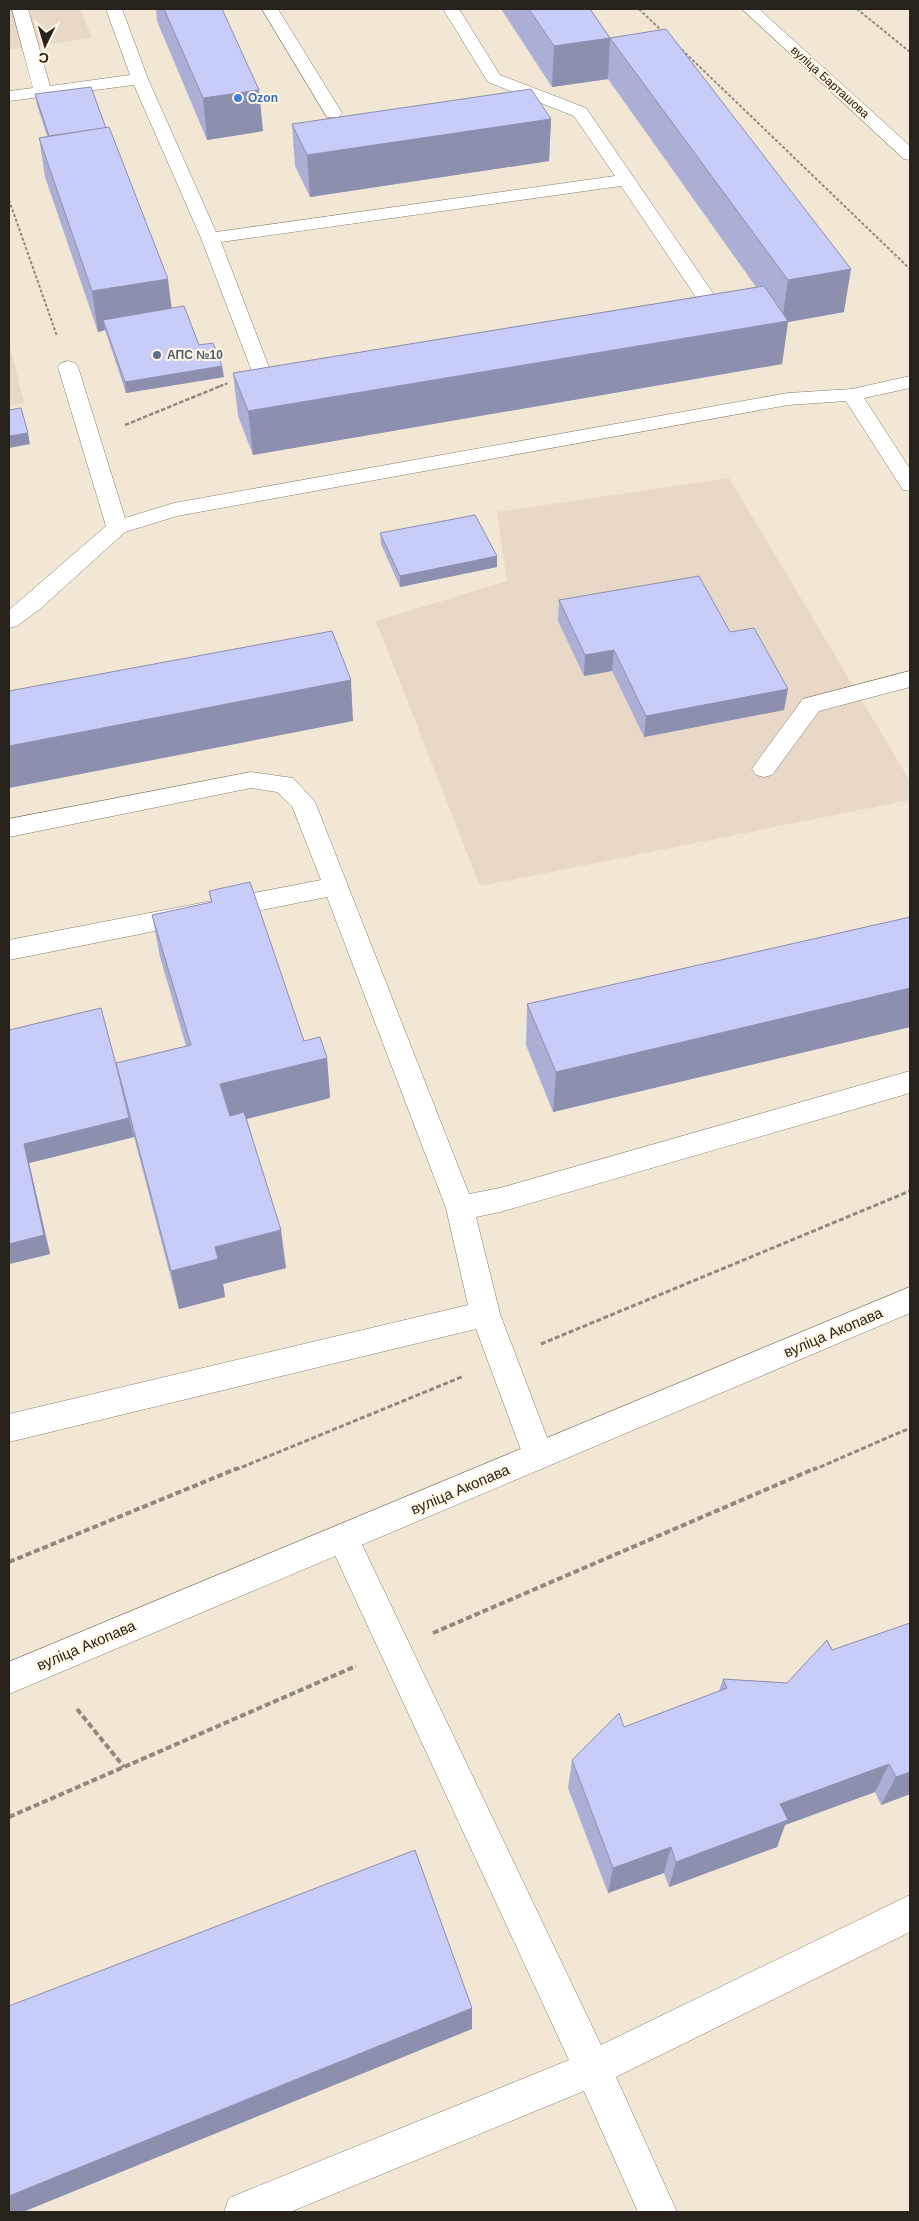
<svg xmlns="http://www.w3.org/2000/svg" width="919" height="2221" font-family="Arial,sans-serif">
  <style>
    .education { fill: #e8d8c7 }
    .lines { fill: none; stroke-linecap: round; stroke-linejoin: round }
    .lane-casing { stroke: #847b69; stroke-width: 1 }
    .secondary-casing { stroke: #847b69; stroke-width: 1 }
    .path-far3 { stroke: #91897c; stroke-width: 2; stroke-dasharray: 3 2; stroke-linecap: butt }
    .path-far2 { stroke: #91897c; stroke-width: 2.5; stroke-dasharray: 4.5 2; stroke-linecap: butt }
    .path-far1 { stroke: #91897c; stroke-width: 3; stroke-dasharray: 5 2.5; stroke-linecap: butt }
    .path { stroke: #91897c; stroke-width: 4; stroke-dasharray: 6 3; stroke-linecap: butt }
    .lane { fill: #fff; fill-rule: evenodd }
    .secondary { fill: #fff; fill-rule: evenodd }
    .wall { fill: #acafd5 }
    .shaded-wall { fill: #8c8fae }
    .building { fill: #c8ccf8; stroke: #8c8fae }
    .shop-dot { fill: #3f7fe0; stroke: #fff5e1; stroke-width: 2 }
    .service-dot { fill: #5c6f8a; stroke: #fff5e1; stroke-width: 2 }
    .labels { text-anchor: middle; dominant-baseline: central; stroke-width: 4; stroke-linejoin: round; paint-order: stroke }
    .far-street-label { font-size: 12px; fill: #27231c; stroke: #fff5e1 }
    .far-shop-label { font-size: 12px; font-weight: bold; fill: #366cbe; stroke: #fff5e1; text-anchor: start }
    .far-service-label { font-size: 12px; font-weight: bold; fill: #4e5e75; stroke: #fff5e1; text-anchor: start }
    .street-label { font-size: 15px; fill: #27231c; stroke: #fff5e1 }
  </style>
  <rect width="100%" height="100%" fill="#f2e7d4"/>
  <g class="education">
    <polygon points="9,9 80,9 92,38 9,50"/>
    <polygon points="9,342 24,403 9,406"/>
    <polygon points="729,478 910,781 910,800 480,886 376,621 507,581 497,512"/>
  </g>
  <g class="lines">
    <defs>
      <g id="lane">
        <polygon points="12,9 28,9 50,86 130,75 106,9 122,9 148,79 216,232 615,176 574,116 488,82 443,9 459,9 500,75 586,108 719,302 716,306 702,306 621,186 221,242 270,370 267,374 253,374 201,238 134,85 9,101 9,91 33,88"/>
        <polygon points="262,9 278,9 342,113 339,117 327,117"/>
        <polygon points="68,361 75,363 78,367 125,518 174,503 788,393 852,389 910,376 910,388 864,398 910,469 910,491 903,490 846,401 788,405 177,516 125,532 40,609 17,626 9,628 9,610 106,526 58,367 61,363"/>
        <polygon points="910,671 910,687 819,711 772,775 764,777 756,775 752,769 756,763 803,699"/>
        <polygon points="251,772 293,778 315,802 469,1194 500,1188 910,1071 910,1093 500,1212 476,1217 500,1314 554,1456 549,1466 538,1470 527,1466 476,1329 9,1442 9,1414 468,1305 446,1208 327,897 9,960 9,940 321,880 292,806 277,792 251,788 9,837 9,819"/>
        <polygon points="343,1523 354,1528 601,2045 910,1895 910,1932 616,2077 677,2212 638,2212 584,2091 290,2212 224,2212 229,2198 569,2060 327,1538 332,1528"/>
      </g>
      <g id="secondary">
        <polygon points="742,9 759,9 910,146 910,160 904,159"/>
        <polygon points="910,1287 910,1313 9,1694 9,1662"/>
      </g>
    </defs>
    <use href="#lane" class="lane-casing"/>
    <use href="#secondary" class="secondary-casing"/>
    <g class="path-far3">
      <polyline points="639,9 663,32"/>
      <polyline points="857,9 910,52"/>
      <polyline points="678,46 910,269"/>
      <polyline points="9,200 57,336"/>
      <polyline points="220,386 228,383"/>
    </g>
    <polyline class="path-far2" points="125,425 223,385"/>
    <g class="path-far1">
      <polyline points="541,1344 910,1191"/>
      <polyline points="235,1470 464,1376"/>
      <polyline points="813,1470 910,1428"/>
    </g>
    <g class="path">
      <polyline points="9,1562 238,1468"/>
      <polyline points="433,1633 816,1468"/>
      <polyline points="77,1709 124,1767"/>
      <polyline points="9,1817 356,1666"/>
    </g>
    <use href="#lane" class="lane"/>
    <use href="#secondary" class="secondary"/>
  </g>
  <g class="wall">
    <polygon points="156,9 222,9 263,131 207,140 157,21"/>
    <polygon points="501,9 590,9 610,38 844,312 788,322 782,364 253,455 238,416 233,373 756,287 608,79 552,87"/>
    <polygon points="35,94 172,308 224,377 126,393 105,330 98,332 45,177 39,138 47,136 37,105"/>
    <polygon points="551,119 549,161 310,197 295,166 292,124"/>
    <polygon points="380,533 497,567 400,587 381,544"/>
    <polygon points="559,600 730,632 784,710 644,737 612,671 584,676 558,621"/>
    <polygon points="209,891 304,1041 327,1058 330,1098 247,1119 286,1268 223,1284 225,1297 179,1309 134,1137 29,1163 50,1254 9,1264 9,1030 119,1076 186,1046 160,957 152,915 211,902"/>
    <polygon points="910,917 910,1027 553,1112 526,1045 527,1004"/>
    <polygon points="827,1640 910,1794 881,1805 875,1792 785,1825 777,1847 669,1887 664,1873 608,1893 568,1788 572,1760 624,1727 719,1691 723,1679 787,1683"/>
  </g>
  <g class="shaded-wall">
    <polygon points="610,38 608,79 552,87 554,46"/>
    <polygon points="259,90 263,131 207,140 203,98"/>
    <polygon points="551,119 549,161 310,197 307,155"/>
    <polygon points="851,269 844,312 788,322 782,364 253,455 248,411 782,322 788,280"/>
    <polygon points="168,279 173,319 103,320 105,330 98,332 92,291"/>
    <polygon points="222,366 224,377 126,393 125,382"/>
    <polygon points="28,433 30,444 9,448 9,436"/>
    <polygon points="497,556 497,567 400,587 400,576"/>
    <polygon points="614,650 612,671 584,676 585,655"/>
    <polygon points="351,680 353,721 9,788 9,746"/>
    <polygon points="788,689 784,710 644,737 646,716"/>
    <polygon points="910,988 910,1027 553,1112 556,1072"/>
    <polygon points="327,1058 330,1098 226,1124 220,1084"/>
    <polygon points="129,1118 134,1137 29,1163 50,1254 9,1264 9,1244 24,1144"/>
    <polygon points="281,1230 286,1268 223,1284 225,1297 179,1309 171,1271 215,1247"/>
    <polygon points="889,1764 875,1792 785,1825 777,1847 669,1887 676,1862 780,1804"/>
    <polygon points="910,1772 910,1794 881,1805 896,1777"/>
    <polygon points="671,1847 664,1873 608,1893 613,1868"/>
    <polygon points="472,2008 472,2029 23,2212 9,2212 9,2196"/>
  </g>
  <g class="building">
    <polygon points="164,9 222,9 259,90 203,98"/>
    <polygon points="529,9 590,9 610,38 666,29 851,269 788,280 610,38 554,46"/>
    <polygon points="91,87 106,128 49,136 35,94"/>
    <polygon points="531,89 551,119 307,155 292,124"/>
    <polygon points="109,127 168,279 92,291 39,138"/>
    <polygon points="764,286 788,321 248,411 233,373"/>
    <polygon points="184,306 199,345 213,343 222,366 125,382 103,320"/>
    <polygon points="21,408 28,433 9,436 9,410"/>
    <polygon points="475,515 497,556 400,576 380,533"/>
    <polygon points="699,576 730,632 754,628 788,689 646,716 614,650 585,655 559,600"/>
    <polygon points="332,631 351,680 9,746 9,691"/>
    <polygon points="250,882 304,1041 320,1037 327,1058 220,1084 230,1116 244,1112 281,1230 215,1247 218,1259 171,1271 116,1063 191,1045 152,915 212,902 209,891"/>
    <polygon points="910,917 910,988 556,1072 527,1004"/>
    <polygon points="101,1008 119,1076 129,1118 24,1144 44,1235 9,1244 9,1030"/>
    <polygon points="910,1623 910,1772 896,1777 889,1764 780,1804 788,1820 676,1862 671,1847 613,1868 572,1760 619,1713 624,1727 727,1688 723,1679 787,1683 827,1640 832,1650"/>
    <polygon points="415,1850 472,2008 9,2196 9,2006"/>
  </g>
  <circle class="shop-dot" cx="238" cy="98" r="5"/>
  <circle class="service-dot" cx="157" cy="355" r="5"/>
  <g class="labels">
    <g class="far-street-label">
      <text transform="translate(830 82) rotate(42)">вуліца Барташова</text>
    </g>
    <g class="far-shop-label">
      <text x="248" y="98">Ozon</text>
    </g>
    <g class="far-service-label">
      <text x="167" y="355">АПС №10</text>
    </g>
    <g class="street-label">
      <text transform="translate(833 1332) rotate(-23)">вуліца Акопава</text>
      <text transform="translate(460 1489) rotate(-23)">вуліца Акопава</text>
      <text transform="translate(86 1645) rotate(-23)">вуліца Акопава</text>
    </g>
  </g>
  <rect width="919" height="2221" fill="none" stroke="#27231c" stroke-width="20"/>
  <g transform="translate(45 45) rotate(185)" stroke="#fff5e1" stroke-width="4" paint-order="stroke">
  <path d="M0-4L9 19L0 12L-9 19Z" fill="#27231c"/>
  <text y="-8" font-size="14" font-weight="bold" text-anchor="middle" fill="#27231c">С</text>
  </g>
</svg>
